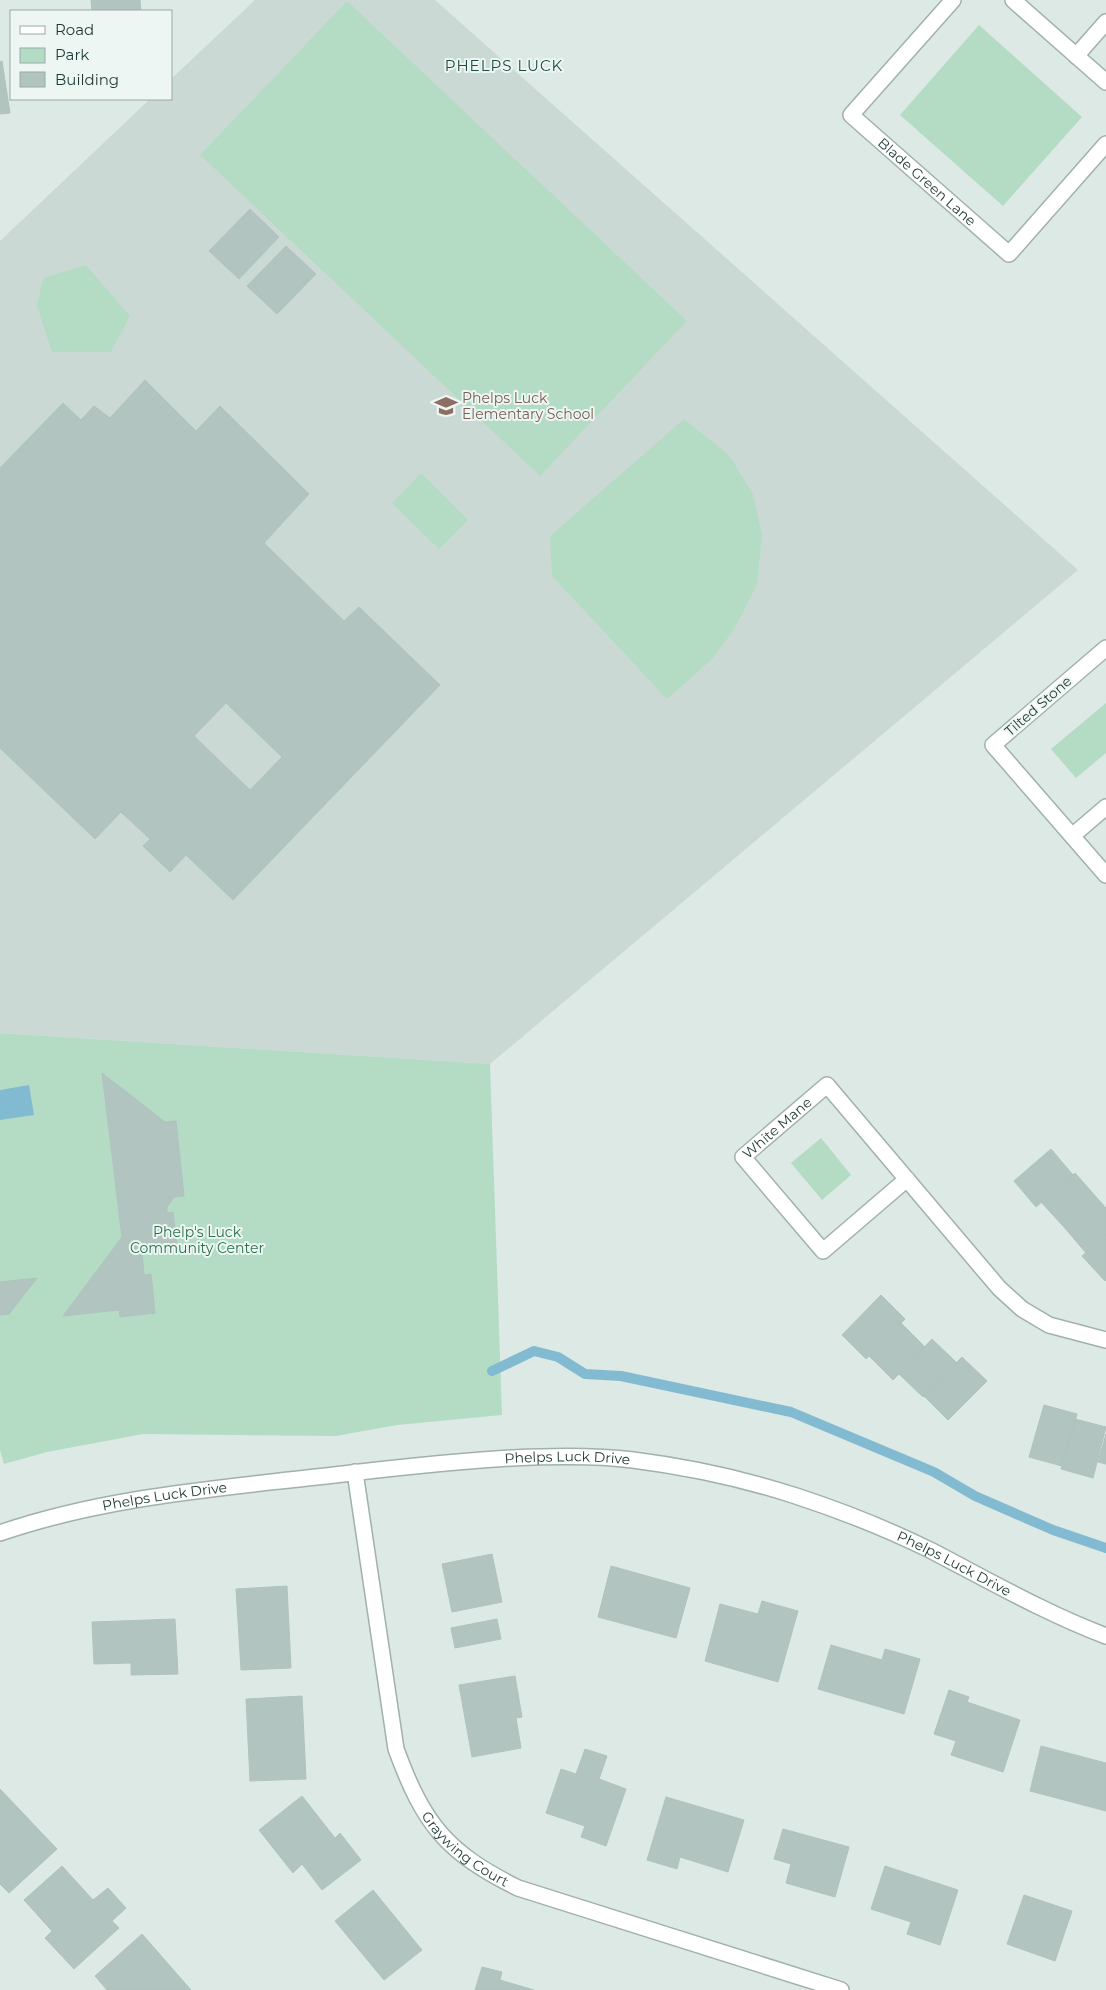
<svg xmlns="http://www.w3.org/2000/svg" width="1106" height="1990" font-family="Montserrat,sans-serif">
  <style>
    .built { fill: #cbd9d5 }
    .green { fill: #b4dcc4 }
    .water { fill: #82bbd1 }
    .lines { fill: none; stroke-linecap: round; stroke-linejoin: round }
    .stream { stroke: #82bbd1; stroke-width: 10 }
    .building { fill: #b2c4bf; stroke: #afc3bd; fill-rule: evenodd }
    .minor-casing { stroke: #a0b1ad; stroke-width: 18 }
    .minor { stroke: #fff; stroke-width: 15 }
    .labels { text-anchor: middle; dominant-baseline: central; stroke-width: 4; stroke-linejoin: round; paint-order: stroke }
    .street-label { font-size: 14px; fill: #1e3935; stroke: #edf6f3 }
    .education-label { font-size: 14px; fill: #785e54; stroke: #edf6f3; text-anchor: start }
    .park-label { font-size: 14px; fill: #28714d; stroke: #edf6f3 }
    .neighbourhood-label { font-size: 15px; letter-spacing: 1px; fill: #1a4b45; stroke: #edf6f3 }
  </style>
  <rect width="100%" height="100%" fill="#dde9e5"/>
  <polygon class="built" points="255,0 435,0 1078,570 490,1064 0,1033 0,241 150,99 171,99 171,79"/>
  <g class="green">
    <polygon points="347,1 687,321 540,476 200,155"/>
    <polygon points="979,25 1082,117 1003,206 900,115"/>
    <polygon points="86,265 130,316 111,352 52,352 37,306 43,278"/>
    <polygon points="684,419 729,455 753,494 762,535 757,585 733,631 712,659 667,699 552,576 550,536"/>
    <polygon points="421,473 468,520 439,549 392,503"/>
    <polygon points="1106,703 1106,753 1076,778 1051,749"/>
    <polygon points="0,1033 490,1064 502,1415 397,1425 336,1436 143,1434 47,1452 4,1464 0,1450"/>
    <polygon points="821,1138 851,1175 822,1200 791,1163"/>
  </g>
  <polygon class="water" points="29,1085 34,1115 0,1120 0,1090"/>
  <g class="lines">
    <polyline class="stream" points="492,1371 534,1351 558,1357 585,1374 621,1376 791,1412 934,1472 975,1496 1053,1530 1106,1548"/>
  </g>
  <g class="building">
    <polygon points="91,0 140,0 141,11 92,11"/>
    <polygon points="2,61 10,113 0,114 0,62"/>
    <polygon points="250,209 279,237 239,279 209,251"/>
    <polygon points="286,246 316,274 277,314 247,286"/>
    <path d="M145 380 196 431 220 406 309 494 264 543 344 621 359 607 440 685 233 900 186 855 170 872 143 846 150 839 121 812 95 839 0 748V468L63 403 81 420 94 406 110 418ZM226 703 282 757 250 790 194 736Z"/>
    <polygon points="102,1073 165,1122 176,1121 184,1196 174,1197 167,1207 167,1213 173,1212 177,1246 142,1250 144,1275 151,1274 155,1313 120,1317 119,1310 63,1316 122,1237"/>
    <polygon points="1051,1149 1073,1175 1036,1207 1014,1181"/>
    <polygon points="1075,1173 1097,1198 1064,1227 1041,1202"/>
    <polygon points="1097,1198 1106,1208 1106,1235 1086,1253 1064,1227"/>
    <polygon points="1106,1235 1106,1280 1105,1281 1082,1256"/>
    <polygon points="37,1278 9,1314 0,1315 0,1282"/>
    <polygon points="881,1295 905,1319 866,1359 842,1335"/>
    <polygon points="901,1323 925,1347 893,1380 869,1356"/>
    <polygon points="932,1339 957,1363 923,1397 899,1374"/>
    <polygon points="962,1357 987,1381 948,1420 924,1396"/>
    <polygon points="1044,1405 1077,1414 1062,1466 1029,1457"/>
    <polygon points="1075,1419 1106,1427 1093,1478 1061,1469"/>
    <polygon points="1106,1434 1106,1464 1098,1462"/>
    <polygon points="492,1554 502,1602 452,1612 442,1564"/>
    <polygon points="611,1566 690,1588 676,1638 598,1617"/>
    <polygon points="287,1586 291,1668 241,1670 236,1589"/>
    <polygon points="762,1601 798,1611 778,1682 705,1661 720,1604 758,1614"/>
    <polygon points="175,1619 178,1674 131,1675 131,1663 94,1664 92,1622"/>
    <polygon points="497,1619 501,1639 455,1648 451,1628"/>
    <polygon points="831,1645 882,1660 885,1649 920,1659 904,1714 818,1689"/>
    <polygon points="515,1676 522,1717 516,1718 521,1748 472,1757 459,1685"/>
    <polygon points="949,1690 969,1697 967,1702 1020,1720 1003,1772 951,1755 956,1741 934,1734"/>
    <polygon points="302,1696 306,1779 250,1781 246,1699"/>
    <polygon points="1041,1746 1106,1763 1106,1811 1030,1791"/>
    <polygon points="585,1749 607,1756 599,1779 626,1789 606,1846 581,1837 585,1826 546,1813 561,1769 576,1774"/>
    <polygon points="0,1789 57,1849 9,1893 0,1884"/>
    <polygon points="302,1796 335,1838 340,1833 361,1860 322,1890 302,1864 293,1873 259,1830"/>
    <polygon points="666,1797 744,1820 728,1872 680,1857 677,1869 647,1860"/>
    <polygon points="783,1829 849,1847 835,1897 786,1883 791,1864 774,1859"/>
    <polygon points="62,1866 93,1900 108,1888 126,1908 112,1921 119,1928 74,1969 45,1938 52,1931 24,1900"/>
    <polygon points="885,1866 958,1890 940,1945 907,1934 911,1922 871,1909"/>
    <polygon points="373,1890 422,1950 384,1980 335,1921"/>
    <polygon points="1024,1895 1072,1911 1055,1961 1007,1944"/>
    <polygon points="142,1934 191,1990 107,1990 95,1976"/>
    <polygon points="482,1967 502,1972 500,1980 534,1990 475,1990"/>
  </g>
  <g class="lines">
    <defs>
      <g id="minor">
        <path id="s1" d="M953 0 851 115 1009 254 1106 144"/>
        <polyline points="1013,0 1106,82"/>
        <polyline points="1076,56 1106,22"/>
        <polyline points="1106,648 993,745 1106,875"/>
        <polyline points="1072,836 1106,807"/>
        <path id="s2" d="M907 1179 823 1251 743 1157 827 1085 999 1288 1022 1309 1049 1325 1106 1340"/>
        <path id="s3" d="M355 1472 396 1749C424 1825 446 1852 518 1888L841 1990"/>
        <path id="s4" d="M0 1533C93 1501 191 1491 289 1480 363 1472 438 1462 512 1458 552 1456 594 1455 633 1460 688 1467 744 1479 796 1496 842 1511 887 1529 930 1550 988 1580 1045 1613 1106 1636"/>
      </g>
    </defs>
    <use href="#minor" class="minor-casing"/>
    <use href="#minor" class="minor"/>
  </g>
  <defs>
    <symbol id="school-bare" viewBox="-9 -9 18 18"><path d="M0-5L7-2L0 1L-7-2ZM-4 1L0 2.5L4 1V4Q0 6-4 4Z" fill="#8d6e63" stroke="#edf6f3" stroke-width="2.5" paint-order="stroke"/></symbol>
  </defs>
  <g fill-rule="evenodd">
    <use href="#school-bare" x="430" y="390" width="32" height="32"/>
  </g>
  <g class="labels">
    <g class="street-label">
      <text stroke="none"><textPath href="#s1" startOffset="255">Blade Green Lane</textPath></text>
      <text transform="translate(1038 706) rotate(-41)">Tilted Stone</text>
      <text stroke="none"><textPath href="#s2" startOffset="279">White Mane</textPath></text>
      <text stroke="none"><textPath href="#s4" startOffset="574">Phelps Luck Drive</textPath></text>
      <text stroke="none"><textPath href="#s4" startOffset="169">Phelps Luck Drive</textPath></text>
      <text stroke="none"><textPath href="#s4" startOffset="979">Phelps Luck Drive</textPath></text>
      <text stroke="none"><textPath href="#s3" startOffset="405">Graywing Court</textPath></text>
    </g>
    <g class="education-label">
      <text x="462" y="398">Phelps Luck<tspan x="462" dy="16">Elementary School</tspan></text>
    </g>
    <g class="park-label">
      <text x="197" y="1232">Phelp's Luck<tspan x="197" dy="16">Community Center</tspan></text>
    </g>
    <g class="neighbourhood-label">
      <text x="504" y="65">PHELPS LUCK</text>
    </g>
  </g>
  <rect x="10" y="10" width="162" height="90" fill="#edf6f3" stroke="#9aaaa7"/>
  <rect x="20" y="26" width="25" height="8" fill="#ffffff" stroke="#9aaaa7"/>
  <text x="55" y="35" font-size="15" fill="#1e3935">Road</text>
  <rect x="20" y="48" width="25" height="15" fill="#b4dcc4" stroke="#9aaaa7"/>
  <text x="55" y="60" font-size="15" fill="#1e3935">Park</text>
  <rect x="20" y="72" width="25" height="15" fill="#b2c4bf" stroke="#9aaaa7"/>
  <text x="55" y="85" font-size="15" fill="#1e3935">Building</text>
</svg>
